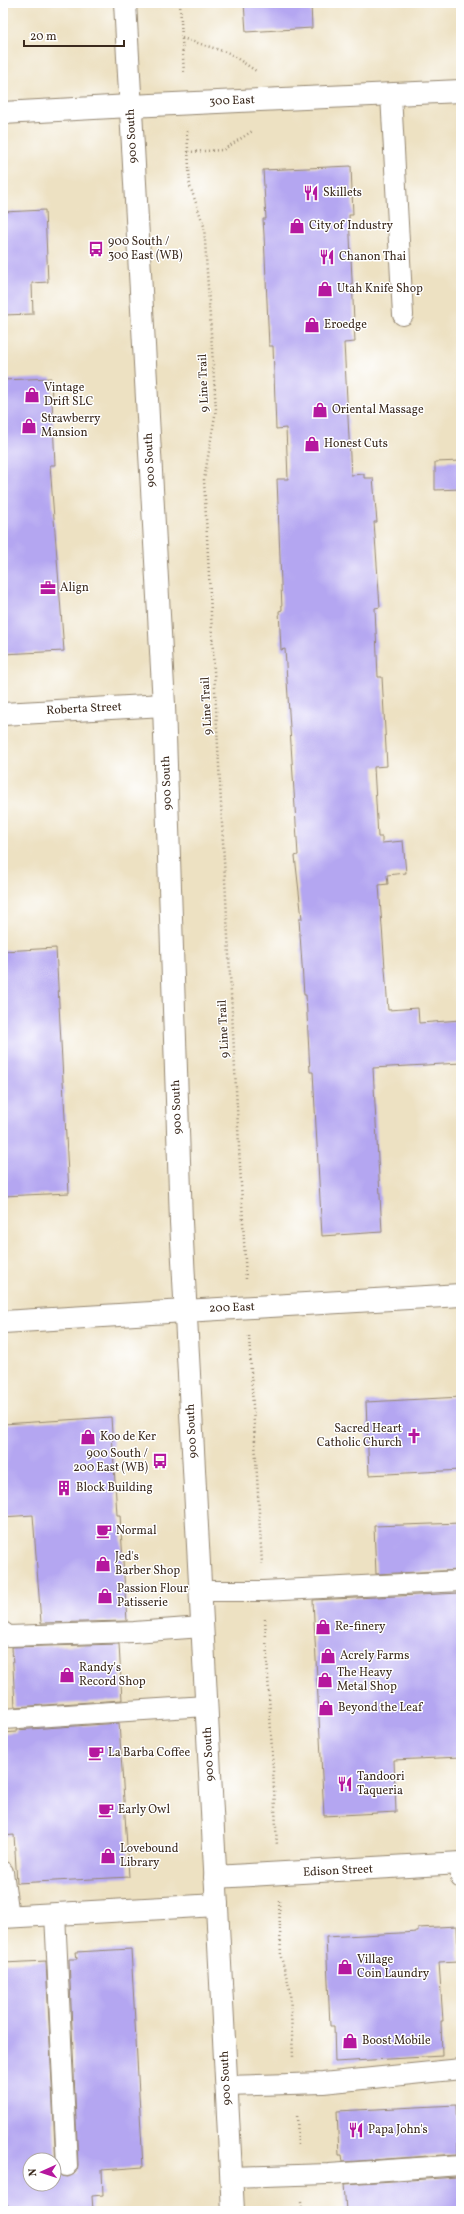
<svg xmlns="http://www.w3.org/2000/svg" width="464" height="2214" font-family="Vollkorn,serif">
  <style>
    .building { fill: #b4a6f1; fill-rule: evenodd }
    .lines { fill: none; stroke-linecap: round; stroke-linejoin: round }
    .service-casing { stroke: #948670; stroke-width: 22 }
    .minor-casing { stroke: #948670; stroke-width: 24 }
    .tertiary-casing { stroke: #948670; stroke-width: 24 }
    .path { stroke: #948670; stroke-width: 2.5; stroke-dasharray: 1 3; stroke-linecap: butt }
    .service { stroke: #fff; stroke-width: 20 }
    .minor { stroke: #fff; stroke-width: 22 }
    .tertiary { stroke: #fff; stroke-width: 22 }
    .labels { text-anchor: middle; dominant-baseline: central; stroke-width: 3; stroke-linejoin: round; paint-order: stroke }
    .street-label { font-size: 12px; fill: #3b2a1e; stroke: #fff }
    .poi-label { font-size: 12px; fill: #3b2a1e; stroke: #fff; text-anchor: start }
  </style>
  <rect width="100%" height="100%" fill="#fff"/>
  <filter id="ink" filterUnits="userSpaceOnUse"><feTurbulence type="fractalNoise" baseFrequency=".025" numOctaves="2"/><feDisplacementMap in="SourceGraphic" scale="8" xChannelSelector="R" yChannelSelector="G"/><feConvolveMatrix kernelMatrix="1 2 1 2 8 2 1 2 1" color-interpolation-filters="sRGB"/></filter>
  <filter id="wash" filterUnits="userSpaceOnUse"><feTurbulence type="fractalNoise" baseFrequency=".012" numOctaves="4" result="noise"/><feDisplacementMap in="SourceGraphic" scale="16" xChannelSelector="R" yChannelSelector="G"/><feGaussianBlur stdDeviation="0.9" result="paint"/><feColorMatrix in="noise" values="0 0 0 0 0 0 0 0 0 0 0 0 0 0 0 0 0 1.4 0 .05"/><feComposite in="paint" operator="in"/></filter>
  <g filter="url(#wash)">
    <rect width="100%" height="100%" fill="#ede1c2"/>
    <g id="blocks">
      <g class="building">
        <polygon points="244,3 311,3 312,28 246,32"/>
        <polygon points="351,166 353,215 349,215 355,342 344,343 351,475 364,474 364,478 373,478 377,522 374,522 380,607 375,608 378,677 382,677 387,766 374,767 378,837 382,837 382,843 403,841 406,873 387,875 388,884 379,885 388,1010 418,1008 419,1023 461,1020 461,1063 373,1068 382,1232 322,1236 313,1072 310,1072 306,995 304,995 299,919 302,919 295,856 298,855 285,649 281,650 279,611 282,610 277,479 288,479 286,428 276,429 273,346 269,346 264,235 263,219 266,219 263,170"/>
        <polygon points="45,210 48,282 32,283 33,314 3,315 3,212"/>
        <polygon points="51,378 55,465 50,465 64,651 3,654 3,380"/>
        <polygon points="461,461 461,489 435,490 435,462"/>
        <polygon points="56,948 69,1193 3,1196 3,951"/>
        <polygon points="461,1397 461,1470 369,1475 366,1402"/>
        <polygon points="111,1417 117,1515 120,1515 127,1621 41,1623 33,1515 3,1517 3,1424"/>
        <polygon points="461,1523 461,1570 376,1574 374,1526"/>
        <polygon points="461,1593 461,1757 394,1760 396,1812 324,1816 313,1600"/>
        <polygon points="119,1644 122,1700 15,1707 12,1647"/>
        <polygon points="119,1723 129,1877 17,1883 14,1835 3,1836 3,1733 16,1732 16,1730"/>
        <polygon points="457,1926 459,1961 439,1962 443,2021 441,2021 442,2056 335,2062 334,2026 330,2026 326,1937 418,1932 418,1928"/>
        <path d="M131 1949 143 2167 102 2170 103 2195 92 2196 93 2211H7L5 2174 3 2175V1963L46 1961 56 2167 61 2176 68 2177 77 2172 78 2165 69 1959H77L76 1952ZM30 2160H54V2184H30Z"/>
        <polygon points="456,2105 458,2154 343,2162 342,2155 339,2155 337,2111"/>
        <polygon points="458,2177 459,2182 461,2182 461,2211 346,2211 344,2184"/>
      </g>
    </g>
  </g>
  <g filter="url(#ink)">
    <use href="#blocks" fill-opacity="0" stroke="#948670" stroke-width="1"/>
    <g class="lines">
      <defs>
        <g id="service">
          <polyline points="391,95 403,315"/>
          <polyline points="200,1591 263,1591 461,1581"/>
          <polyline points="3,1632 8,1636 134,1632 202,1627"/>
          <polyline points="3,1719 206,1706"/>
          <polyline points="460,1864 461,1878"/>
          <polyline points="3,1872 9,1916"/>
          <polyline points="55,1914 67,2166"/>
          <polyline points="226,2086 323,2083 461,2069"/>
          <polyline points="231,2177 329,2174 461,2165"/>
        </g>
        <g id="minor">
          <polyline points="3,113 130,106"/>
          <polyline points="3,714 164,705"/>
          <polyline points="185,1311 461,1295"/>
          <polyline points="215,1877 461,1863"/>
          <polyline points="3,1917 217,1905"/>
        </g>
        <g id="tertiary">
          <polyline points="125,3 164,705 181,1222 233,2211"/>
          <polyline points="130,106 461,91"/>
          <polyline points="3,1322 185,1311"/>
        </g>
      </defs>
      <use href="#service" class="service-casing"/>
      <use href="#minor" class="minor-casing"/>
      <use href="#tertiary" class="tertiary-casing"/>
      <g class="path">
        <polyline points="180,3 184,74"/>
        <polyline points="182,38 229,53 256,71"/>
        <polyline points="187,131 190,186 204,226 216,410 204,480 246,1279"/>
        <polyline points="188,152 223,150 254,130"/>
        <polyline points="249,1336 262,1564"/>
        <polyline points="265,1619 277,1846"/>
        <polyline points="279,1901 281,1957 290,1990 293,2057"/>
        <polyline points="297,2112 298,2147"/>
        <polyline points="301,2202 302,2211"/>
      </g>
      <use href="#service" class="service"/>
      <use href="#minor" class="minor"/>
      <use href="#tertiary" class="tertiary"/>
    </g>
  </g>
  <defs>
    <symbol id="restaurant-bare" viewBox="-9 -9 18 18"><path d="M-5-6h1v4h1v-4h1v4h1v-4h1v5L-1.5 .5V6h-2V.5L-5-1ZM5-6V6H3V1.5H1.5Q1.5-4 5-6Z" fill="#b5179e" stroke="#fff" stroke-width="2.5" paint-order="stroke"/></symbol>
    <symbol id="shop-bare" viewBox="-9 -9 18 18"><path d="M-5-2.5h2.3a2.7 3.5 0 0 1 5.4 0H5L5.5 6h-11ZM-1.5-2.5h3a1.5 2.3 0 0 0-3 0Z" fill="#b5179e" stroke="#fff" stroke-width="2.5" paint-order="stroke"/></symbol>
    <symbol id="bus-bare" viewBox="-9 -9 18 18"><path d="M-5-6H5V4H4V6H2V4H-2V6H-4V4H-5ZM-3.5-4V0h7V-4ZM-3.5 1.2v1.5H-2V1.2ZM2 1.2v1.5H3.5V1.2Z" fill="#b5179e" stroke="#fff" stroke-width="2.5" paint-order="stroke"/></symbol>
    <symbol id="office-bare" viewBox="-9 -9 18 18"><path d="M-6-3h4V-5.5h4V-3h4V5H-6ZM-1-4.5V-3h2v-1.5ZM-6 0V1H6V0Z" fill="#b5179e" stroke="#fff" stroke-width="2.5" paint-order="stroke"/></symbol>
    <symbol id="church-bare" viewBox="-9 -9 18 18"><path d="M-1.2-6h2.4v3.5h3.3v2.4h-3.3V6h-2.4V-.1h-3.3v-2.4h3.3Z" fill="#b5179e" stroke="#fff" stroke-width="2.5" paint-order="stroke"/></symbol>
    <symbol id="building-bare" viewBox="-9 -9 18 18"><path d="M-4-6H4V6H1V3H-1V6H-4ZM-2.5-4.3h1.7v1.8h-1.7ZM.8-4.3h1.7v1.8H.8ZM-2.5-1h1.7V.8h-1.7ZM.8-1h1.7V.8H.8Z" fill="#b5179e" stroke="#fff" stroke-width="2.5" paint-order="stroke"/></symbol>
    <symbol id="cafe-bare" viewBox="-9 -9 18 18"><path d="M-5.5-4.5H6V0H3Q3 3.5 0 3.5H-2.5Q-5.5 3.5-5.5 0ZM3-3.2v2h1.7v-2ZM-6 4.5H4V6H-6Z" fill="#b5179e" stroke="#fff" stroke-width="2.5" paint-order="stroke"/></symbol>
  </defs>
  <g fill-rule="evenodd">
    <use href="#restaurant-bare" x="300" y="182" width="22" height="22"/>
    <use href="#shop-bare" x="286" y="215" width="22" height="22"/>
    <use href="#bus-bare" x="85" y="238" width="22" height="22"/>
    <use href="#restaurant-bare" x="316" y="246" width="22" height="22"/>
    <use href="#shop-bare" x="314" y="278" width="22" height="22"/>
    <use href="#shop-bare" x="301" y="314" width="22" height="22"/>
    <use href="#shop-bare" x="21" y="384" width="22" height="22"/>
    <use href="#shop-bare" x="309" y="399" width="22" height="22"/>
    <use href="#shop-bare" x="18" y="415" width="22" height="22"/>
    <use href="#shop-bare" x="301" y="433" width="22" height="22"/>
    <use href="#office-bare" x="37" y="577" width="22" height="22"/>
    <use href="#church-bare" x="403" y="1425" width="22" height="22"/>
    <use href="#shop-bare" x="77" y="1426" width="22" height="22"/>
    <use href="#bus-bare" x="149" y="1450" width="22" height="22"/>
    <use href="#building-bare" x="53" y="1477" width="22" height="22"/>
    <use href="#cafe-bare" x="93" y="1520" width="22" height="22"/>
    <use href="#shop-bare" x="92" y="1553" width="22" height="22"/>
    <use href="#shop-bare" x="94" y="1585" width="22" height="22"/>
    <use href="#shop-bare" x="312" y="1616" width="22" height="22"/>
    <use href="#shop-bare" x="317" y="1645" width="22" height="22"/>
    <use href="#shop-bare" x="56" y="1664" width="22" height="22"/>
    <use href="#shop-bare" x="314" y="1669" width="22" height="22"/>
    <use href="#shop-bare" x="315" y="1697" width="22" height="22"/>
    <use href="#cafe-bare" x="85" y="1742" width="22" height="22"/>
    <use href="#restaurant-bare" x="334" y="1773" width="22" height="22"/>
    <use href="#cafe-bare" x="95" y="1799" width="22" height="22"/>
    <use href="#shop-bare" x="97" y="1845" width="22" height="22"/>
    <use href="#shop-bare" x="334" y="1956" width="22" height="22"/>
    <use href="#shop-bare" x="339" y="2030" width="22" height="22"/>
    <use href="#restaurant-bare" x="345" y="2119" width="22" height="22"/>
  </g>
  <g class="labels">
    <g class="street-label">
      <text transform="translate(232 101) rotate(-2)">300 East</text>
      <text transform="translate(132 136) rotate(-93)">900 South</text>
      <text transform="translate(204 383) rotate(-92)">9 Line Trail</text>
      <text transform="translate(150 460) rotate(-93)">900 South</text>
      <text transform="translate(207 706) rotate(-93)">9 Line Trail</text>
      <text transform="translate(84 709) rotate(-3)">Roberta Street</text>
      <text transform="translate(167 783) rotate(-92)">900 South</text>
      <text transform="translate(224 1029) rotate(-93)">9 Line Trail</text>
      <text transform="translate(177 1107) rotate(-92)">900 South</text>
      <text transform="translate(232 1308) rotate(-2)">200 East</text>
      <text transform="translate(192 1431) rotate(-93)">900 South</text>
      <text transform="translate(209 1754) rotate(-93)">900 South</text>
      <text transform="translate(338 1871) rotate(-3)">Edison Street</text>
      <text transform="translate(226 2078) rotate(-93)">900 South</text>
    </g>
    <g class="poi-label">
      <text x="323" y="193">Skillets</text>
      <text x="309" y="226">City of Industry</text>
      <text x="108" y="242">900 South /<tspan x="108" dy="14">300 East (WB)</tspan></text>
      <text x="339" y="257">Chanon Thai</text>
      <text x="337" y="289">Utah Knife Shop</text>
      <text x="324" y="325">Eroedge</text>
      <text x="44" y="388">Vintage<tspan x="44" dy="14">Drift SLC</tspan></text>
      <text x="332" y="410">Oriental Massage</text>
      <text x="41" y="419">Strawberry<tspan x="41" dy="14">Mansion</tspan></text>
      <text x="324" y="444">Honest Cuts</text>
      <text x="60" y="588">Align</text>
      <text x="402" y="1429" text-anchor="end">Sacred Heart<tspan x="402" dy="14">Catholic Church</tspan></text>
      <text x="100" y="1437">Koo de Ker</text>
      <text x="148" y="1454" text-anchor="end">900 South /<tspan x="148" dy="14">200 East (WB)</tspan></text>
      <text x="76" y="1488">Block Building</text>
      <text x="116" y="1531">Normal</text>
      <text x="115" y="1557">Jed's<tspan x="115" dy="14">Barber Shop</tspan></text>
      <text x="117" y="1589">Passion Flour<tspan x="117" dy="14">Patisserie</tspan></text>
      <text x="335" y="1627">Re-finery</text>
      <text x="340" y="1656">Acrely Farms</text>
      <text x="79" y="1668">Randy's<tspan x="79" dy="14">Record Shop</tspan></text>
      <text x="337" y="1673">The Heavy<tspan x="337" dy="14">Metal Shop</tspan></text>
      <text x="338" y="1708">Beyond the Leaf</text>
      <text x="108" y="1753">La Barba Coffee</text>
      <text x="357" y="1777">Tandoori<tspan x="357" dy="14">Taqueria</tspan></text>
      <text x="118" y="1810">Early Owl</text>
      <text x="120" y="1849">Lovebound<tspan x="120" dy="14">Library</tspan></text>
      <text x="357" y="1960">Village<tspan x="357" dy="14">Coin Laundry</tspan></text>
      <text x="362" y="2041">Boost Mobile</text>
      <text x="368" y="2130">Papa John's</text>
    </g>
  </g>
  <rect width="464" height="2214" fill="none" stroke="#fff" stroke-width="16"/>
  <g transform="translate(42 2172) rotate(267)"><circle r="19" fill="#ffffff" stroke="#b1aaa5"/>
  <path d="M0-3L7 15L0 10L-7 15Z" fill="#b5179e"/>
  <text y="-6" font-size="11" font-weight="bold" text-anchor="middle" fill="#3b2a1e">N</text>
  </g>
  <path d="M24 40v6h100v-6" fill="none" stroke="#3b2a1e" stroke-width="2"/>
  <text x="30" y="40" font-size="12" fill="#3b2a1e" stroke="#ffffff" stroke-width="3" paint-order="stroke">20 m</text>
</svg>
